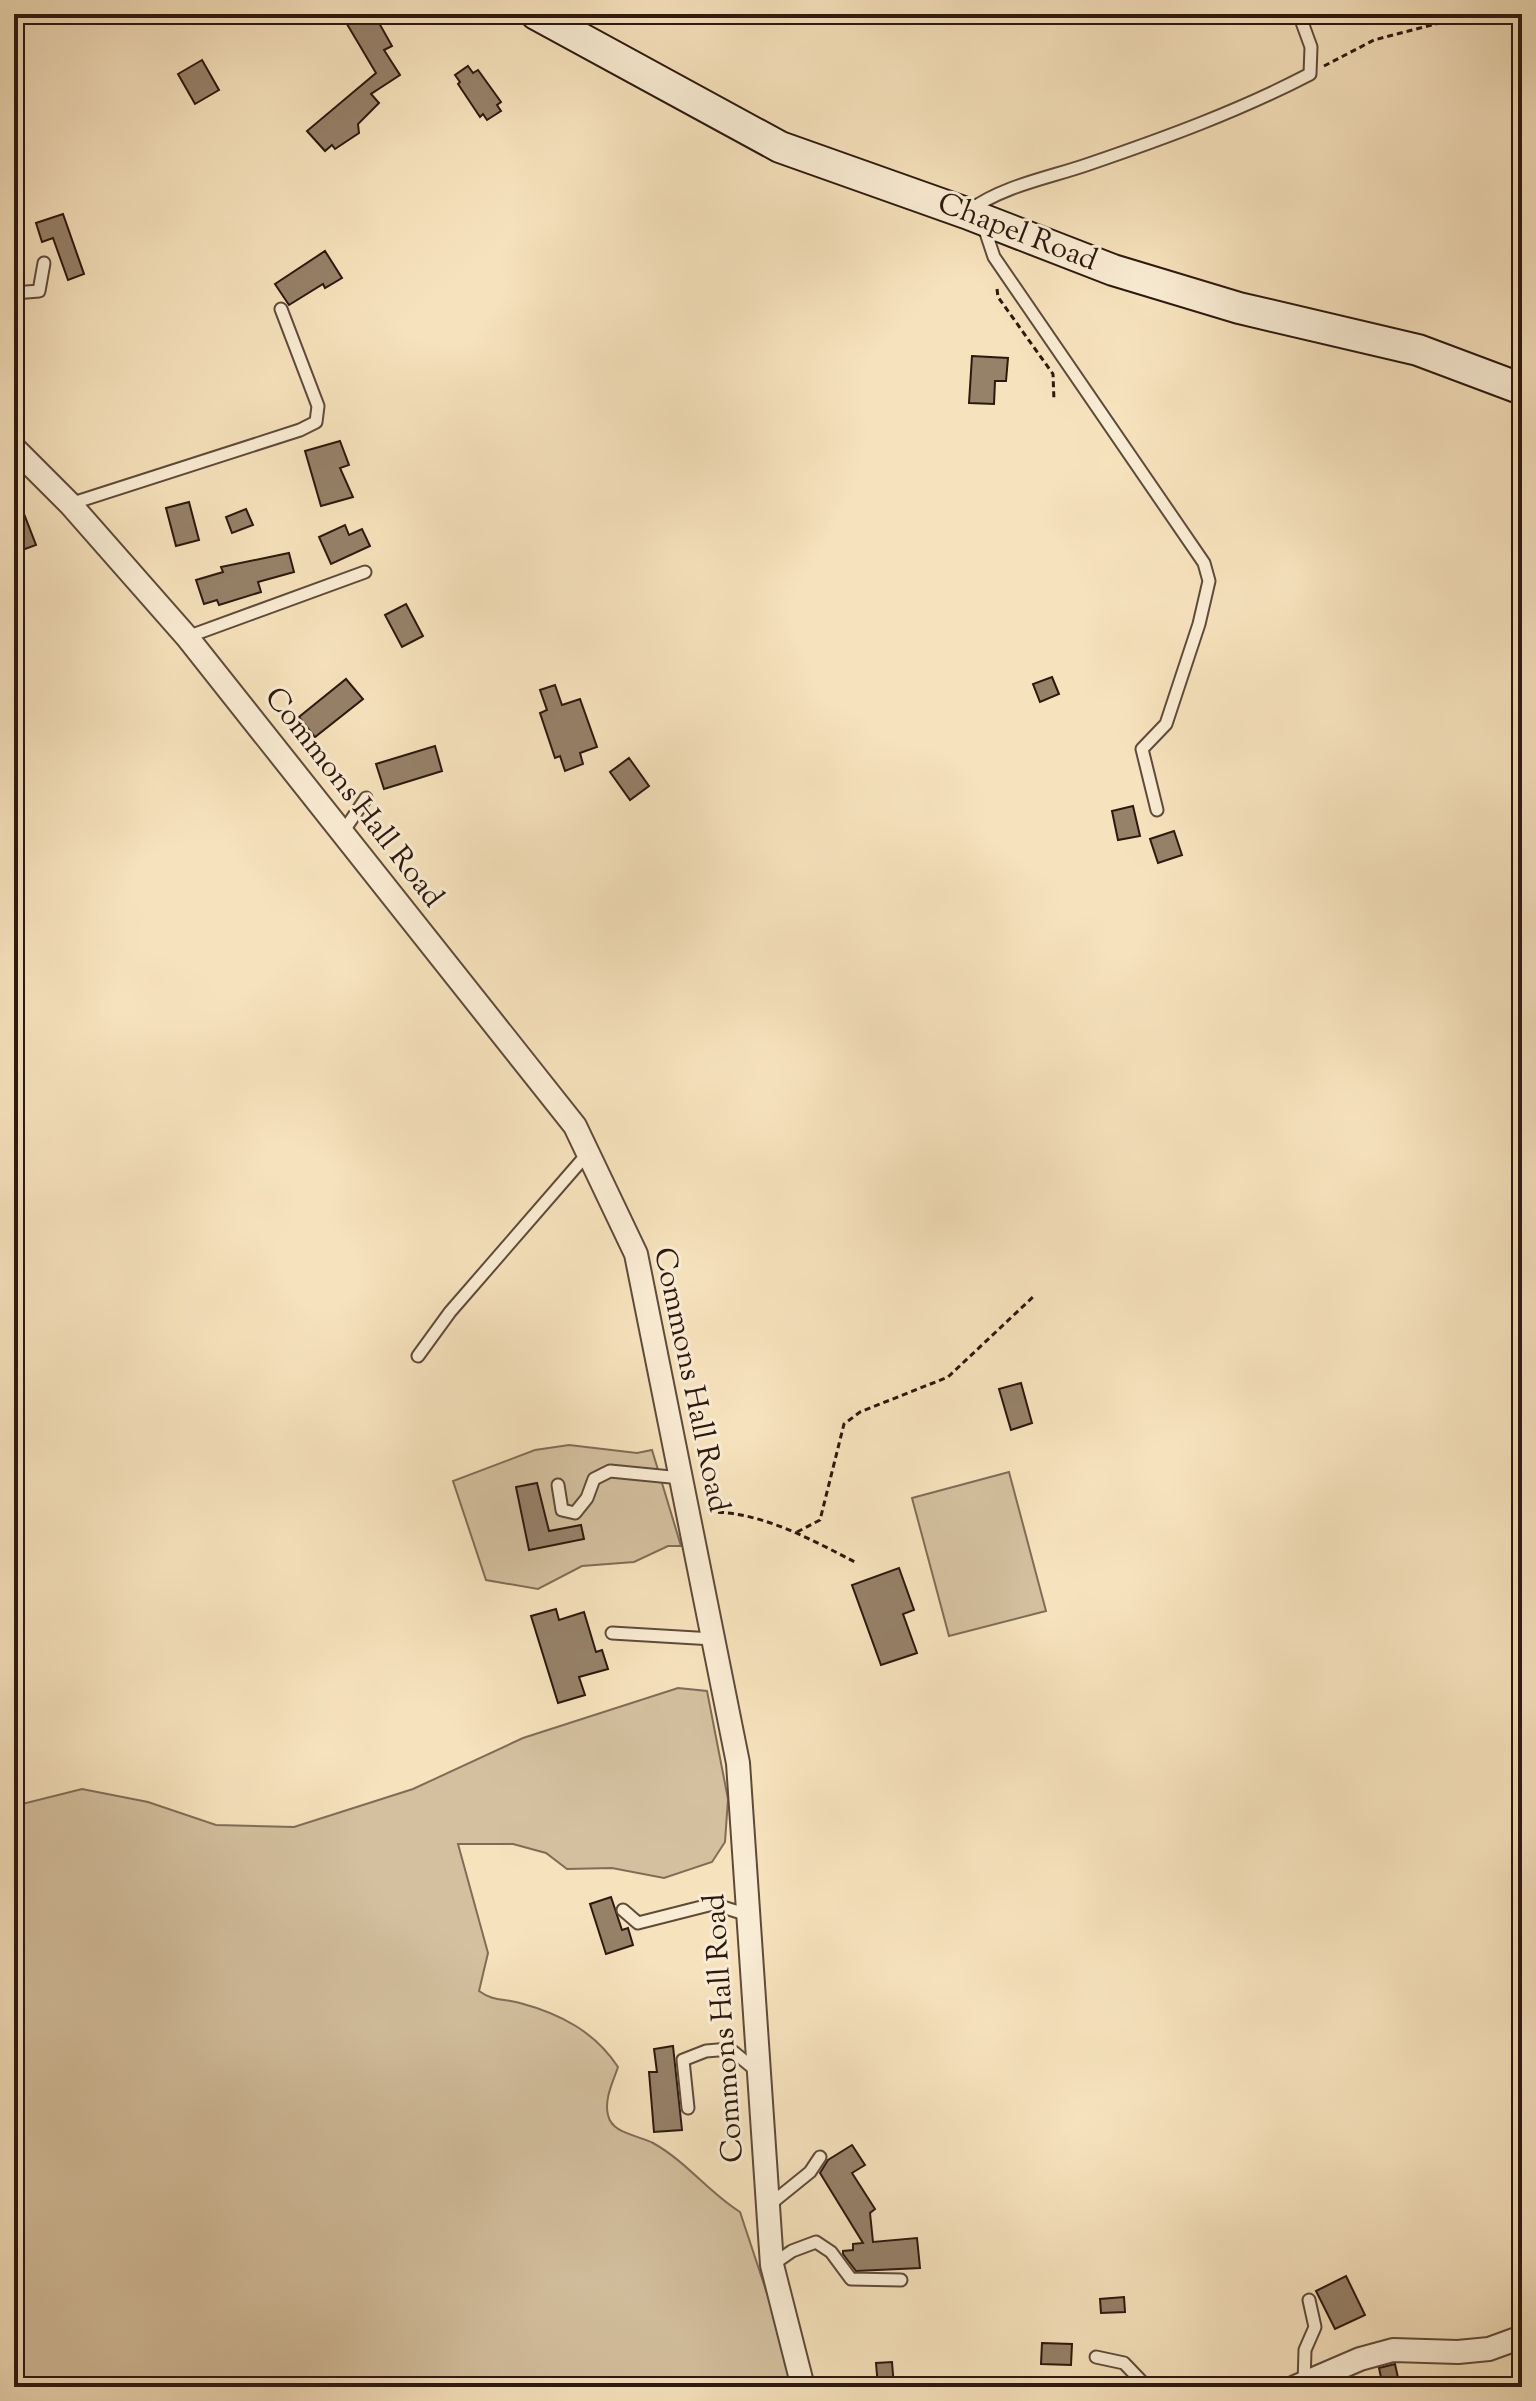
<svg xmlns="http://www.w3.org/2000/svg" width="1536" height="2401" font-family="'Sorts Mill Goudy',serif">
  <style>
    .green { fill: #d4c09f; stroke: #806c57; stroke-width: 2 }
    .building { fill: #968169; stroke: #2d180f; stroke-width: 2 }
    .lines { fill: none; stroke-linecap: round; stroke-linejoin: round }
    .lane-casing { stroke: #5f4a3a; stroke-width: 15 }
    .street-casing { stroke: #5f4a3a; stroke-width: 26 }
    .secondary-casing { stroke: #2d180f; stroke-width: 34 }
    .path { stroke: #2d180f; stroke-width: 3; stroke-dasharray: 6 4; stroke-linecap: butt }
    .lane { stroke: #f9ecd4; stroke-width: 11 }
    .street { stroke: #f9ecd4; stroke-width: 22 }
    .secondary { stroke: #f9ecd4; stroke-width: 30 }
    .labels { text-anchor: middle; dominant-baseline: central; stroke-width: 6; stroke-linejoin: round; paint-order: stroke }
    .street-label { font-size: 30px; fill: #2d180f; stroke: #f9ecd4 }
  </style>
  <rect width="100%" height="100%" fill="#f6e2bd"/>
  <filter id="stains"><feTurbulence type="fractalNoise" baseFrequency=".0025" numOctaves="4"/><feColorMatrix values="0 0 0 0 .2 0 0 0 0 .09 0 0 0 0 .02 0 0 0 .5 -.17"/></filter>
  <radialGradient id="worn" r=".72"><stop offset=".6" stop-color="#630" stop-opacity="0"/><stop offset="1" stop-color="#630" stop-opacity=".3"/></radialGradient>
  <g class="green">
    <polygon points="569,1445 637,1453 652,1450 681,1546 668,1546 634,1562 582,1566 538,1589 486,1580 453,1481 535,1450"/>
    <polygon points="1009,1472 1046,1611 949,1636 912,1498"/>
    <path d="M678 1688 707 1691 728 1799 725 1842 712 1862 664 1878 612 1868 567 1869 546 1853 513 1844H458L488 1953 479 1991C494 2002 504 1998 520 2003 561 2014 595 2032 618 2067 613 2082 604 2099 608 2115 612 2134 638 2135 653 2143 687 2162 708 2192 740 2212L798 2387H14V1806L82 1789 148 1802 216 1825 294 1827 413 1789 523 1738Z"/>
  </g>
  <g class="building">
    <polygon points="341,14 374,14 392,46 384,50 400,75 371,94 379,103 358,124 359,133 335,149 332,145 325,151 307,131 376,73"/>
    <polygon points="202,60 219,90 195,104 178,74"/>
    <polygon points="468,66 473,73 478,70 501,102 497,105 501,111 487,120 483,114 480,117 458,84 460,82 455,75"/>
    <polygon points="63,214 84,274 68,280 53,238 42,242 36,223"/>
    <polygon points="325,251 342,278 325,288 323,284 289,305 275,284"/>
    <polygon points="972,356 1008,358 1006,381 995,381 994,404 969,403"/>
    <polygon points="340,441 349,465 340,468 353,497 321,506 305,451"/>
    <polygon points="14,488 36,545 14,553"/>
    <polygon points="189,502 199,540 176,546 166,508"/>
    <polygon points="246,509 253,525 232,533 226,517"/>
    <polygon points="345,525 349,535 362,529 370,546 331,564 319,537"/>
    <polygon points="289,553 294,572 258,582 261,592 219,605 217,600 204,604 196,580 223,572 221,567"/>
    <polygon points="406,604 423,636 402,647 385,615"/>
    <polygon points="1052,677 1059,694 1040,702 1033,684"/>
    <polygon points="346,679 363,699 315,737 299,717"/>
    <polygon points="555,685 562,705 580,699 597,747 580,753 583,764 565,771 560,756 555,758 540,713 547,710 540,690"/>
    <polygon points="435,746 442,771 384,789 376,764"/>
    <polygon points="629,758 649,786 630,800 610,772"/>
    <polygon points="1133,806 1140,836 1118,840 1112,811"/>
    <polygon points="1174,831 1182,855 1158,863 1150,839"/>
    <polygon points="1021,1383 1032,1423 1011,1430 999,1389"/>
    <polygon points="537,1483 549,1531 581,1525 584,1539 529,1550 516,1487"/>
    <polygon points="899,1568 914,1610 903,1614 917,1653 881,1665 852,1585"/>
    <polygon points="556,1609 559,1620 584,1612 596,1652 602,1650 608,1669 579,1677 585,1695 558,1703 531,1616"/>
    <polygon points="611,1897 622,1930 628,1928 633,1945 606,1954 590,1904"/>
    <polygon points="673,2046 682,2130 654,2132 649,2072 657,2072 654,2049"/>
    <polygon points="852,2145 865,2165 852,2173 875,2209 870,2213 873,2242 917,2238 920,2268 856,2271 843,2254 843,2251 853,2250 853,2244 863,2243 820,2173 828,2160"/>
    <polygon points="1346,2276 1365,2315 1335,2329 1316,2291"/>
    <polygon points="1124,2297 1125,2312 1101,2313 1100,2299"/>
    <polygon points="1042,2343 1072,2344 1071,2365 1041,2364"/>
    <polygon points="892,2362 894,2387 878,2387 876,2363"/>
    <polygon points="1395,2364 1400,2387 1383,2387 1379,2368"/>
  </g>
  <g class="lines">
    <defs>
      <g id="lane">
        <path d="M970 210C1005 185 1049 178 1089 164 1165 138 1239 111 1310 74L1311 47 1299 14"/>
        <polyline points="983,224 994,257 1204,563 1209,581 1199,624 1166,724 1142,749 1157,810"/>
        <polyline points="14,293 39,291 44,263"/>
        <polyline points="70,504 300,430 316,422 318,406 281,309"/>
        <polyline points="187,637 365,572"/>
        <polyline points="343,832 366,798"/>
        <polyline points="418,1356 450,1312 588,1153"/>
        <polyline points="558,1485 562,1510 575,1513 587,1498 594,1479 610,1471 681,1478"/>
        <polyline points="612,1633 713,1639"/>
        <polyline points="623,1910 638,1923 713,1904 748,1915"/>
        <polyline points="688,2108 683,2060 706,2051 730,2049 758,2072"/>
        <polyline points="768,2206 810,2172 820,2157"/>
        <polyline points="772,2265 792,2251 816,2242 831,2252 851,2279 901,2280"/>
        <polyline points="1096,2357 1124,2363 1147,2387"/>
        <polyline points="1304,2384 1305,2350 1315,2327 1309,2300"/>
      </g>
      <g id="street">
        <polyline points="14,448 70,504 187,637 575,1126 636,1254 738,1763 772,2265 803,2387"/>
        <polyline points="1295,2387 1360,2359 1393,2350 1458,2352 1489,2349 1522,2337"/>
      </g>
      <polyline id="secondary" points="536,14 780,147 966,213 1113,270 1239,308 1418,350 1522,389"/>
    </defs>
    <use href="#lane" class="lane-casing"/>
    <use href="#street" class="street-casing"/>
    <use href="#secondary" class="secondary-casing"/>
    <g class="path">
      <polyline points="1348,19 1371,14"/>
      <polyline points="1324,66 1374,40 1474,14"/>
      <polyline points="997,289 998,297 1053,374 1054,401"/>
      <path d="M708 1512C760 1511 810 1539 855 1562"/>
      <polyline points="797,1532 820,1520 844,1424 860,1412 948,1377 1034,1296"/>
    </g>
    <use href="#lane" class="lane"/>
    <use href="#street" class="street"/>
    <use href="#secondary" class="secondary"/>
  </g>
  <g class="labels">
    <g class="street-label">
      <text transform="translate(1017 233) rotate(21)">Chapel Road</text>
      <text transform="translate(353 798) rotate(52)">Commons Hall Road</text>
      <text transform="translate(690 1380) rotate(78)">Commons Hall Road</text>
      <text transform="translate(725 2028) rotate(-94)">Commons Hall Road</text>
    </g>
  </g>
  <rect width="1536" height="2401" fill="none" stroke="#f6e2bd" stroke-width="48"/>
  <rect x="16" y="16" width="1504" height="2369" fill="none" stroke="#2d180f" stroke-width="4"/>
  <rect x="24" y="24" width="1488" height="2353" fill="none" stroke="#2d180f" stroke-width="2"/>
  <rect width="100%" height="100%" filter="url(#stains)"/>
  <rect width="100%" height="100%" fill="url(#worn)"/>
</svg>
